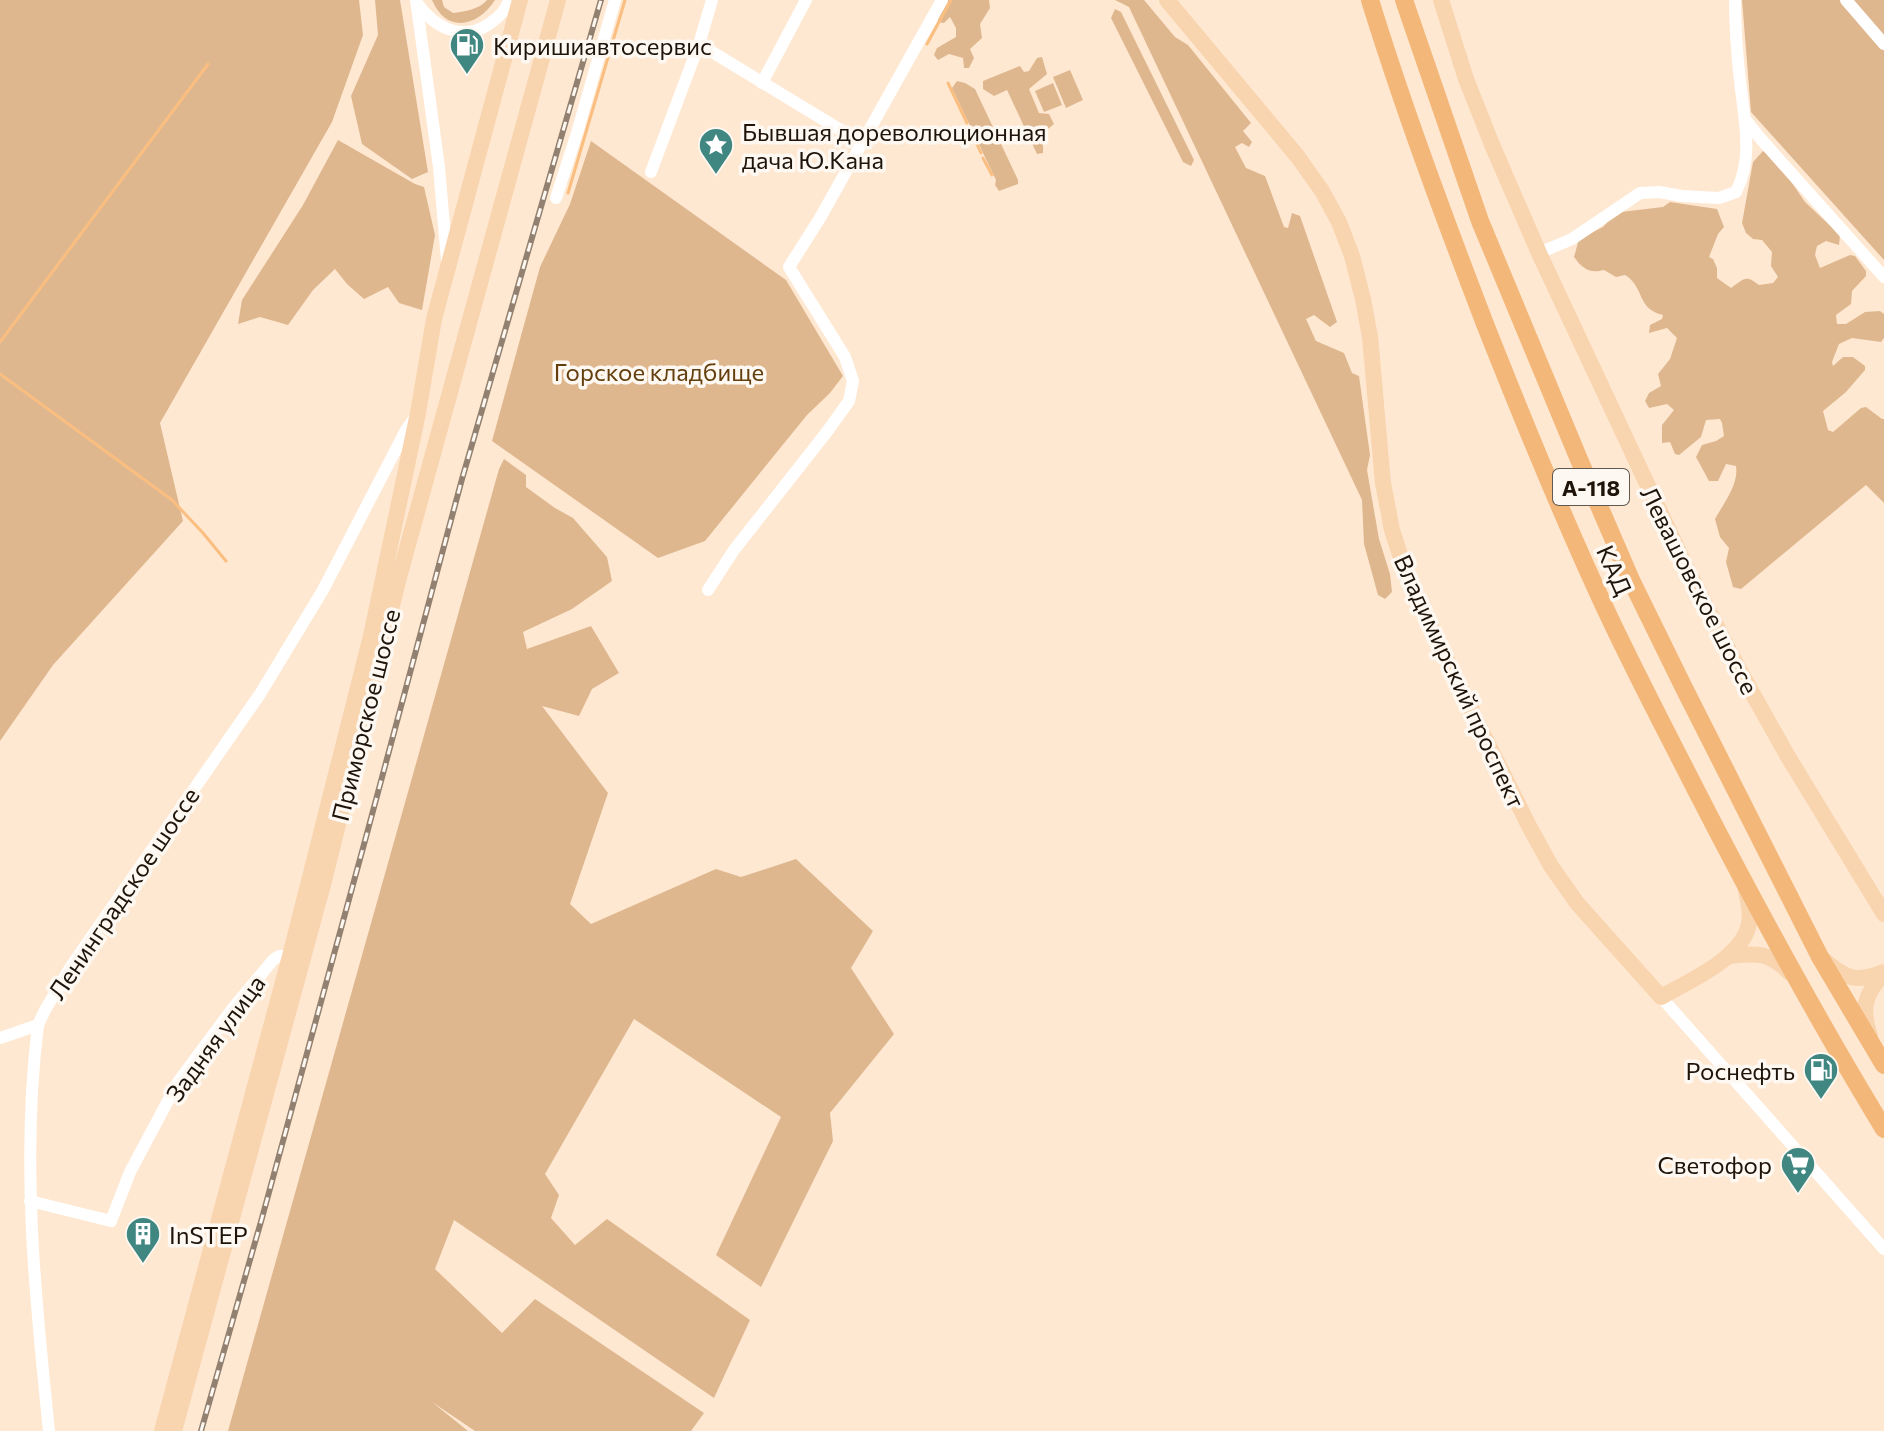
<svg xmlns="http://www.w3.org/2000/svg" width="1884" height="1431" font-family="Commissioner,sans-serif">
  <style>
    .green { fill: #dfb78f }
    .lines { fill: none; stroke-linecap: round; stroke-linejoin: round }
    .stream { stroke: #fabe80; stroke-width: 3 }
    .minor { stroke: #fff; stroke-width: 12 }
    .major { stroke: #f8d4af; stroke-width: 16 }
    .highway { stroke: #f3b779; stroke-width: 18 }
    .rail-casing { stroke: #928170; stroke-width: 6 }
    .rail { stroke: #fef8f2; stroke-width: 3; stroke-dasharray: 9; stroke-linecap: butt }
    .labels { text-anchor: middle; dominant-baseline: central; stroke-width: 7; stroke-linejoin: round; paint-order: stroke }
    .shield { fill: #fef8f2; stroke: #615850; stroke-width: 2 }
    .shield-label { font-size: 22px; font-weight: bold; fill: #1e140a }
    .poi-label { font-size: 24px; fill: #1e140a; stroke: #fef8f2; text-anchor: start }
    .park-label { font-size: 24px; fill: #643e0d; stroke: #fef8f2 }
    .street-label { font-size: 24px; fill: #1e140a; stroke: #fef8f2 }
  </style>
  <rect width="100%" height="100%" fill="#ffe8d1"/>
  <g class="green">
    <polygon points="0,0 359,0 363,35 332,122 160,423 183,521 53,665 0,741"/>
    <polygon points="375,0 400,0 428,172 412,179 362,144 351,96 378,35"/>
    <path d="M432 0H442L444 7 453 13C464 12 480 9 487 0H495C478 27 446 34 432 0Z"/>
    <polygon points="947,0 989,0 990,8 980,24 982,38 970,49 974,58 969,68 964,68 963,58 949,54 938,60 934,55 937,48 956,37 956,28 950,17 944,23 938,22 938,16"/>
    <polygon points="1115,0 1144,0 1175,37 1188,45 1251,123 1243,131 1252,142 1249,147 1242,143 1235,147 1246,168 1265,176 1284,227 1288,228 1292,213 1300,216 1337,322 1330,327 1314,315 1306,319 1316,341 1344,353 1352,373 1359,376 1370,455 1367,470 1379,539 1390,574 1392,592 1385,599 1378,595 1364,544 1362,500 1129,7"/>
    <polygon points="1742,0 1884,0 1884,260 1751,112"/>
    <polygon points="1115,9 1121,12 1194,160 1191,166 1183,162 1111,18"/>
    <polygon points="1042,57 1047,74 1029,89 1039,113 1049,114 1054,124 1043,133 1043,153 1037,154 1007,90 994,96 983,89 983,81 1020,66 1024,72 1029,71 1037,58"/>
    <polygon points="1070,70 1083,100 1066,108 1053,77"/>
    <polygon points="957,81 965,83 975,89 1018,180 1018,184 999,191 995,185 996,180 952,88"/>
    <polygon points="1053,83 1062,105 1044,112 1035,91"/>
    <polygon points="338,140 415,184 424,187 435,235 422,310 399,303 388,287 364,299 347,284 335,269 313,290 288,325 260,317 238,324 242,300 303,205"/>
    <polygon points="591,141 786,280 843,376 830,393 807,415 705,541 658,558 492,441 540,267 570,204"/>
    <path d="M1763 151 1778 162 1805 202 1840 235 1839 245 1826 241 1817 246 1815 255 1820 268 1850 255 1855 256 1866 271V276L1852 291 1851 304 1836 315 1837 324H1846L1865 312 1880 311 1884 314V338L1881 342 1852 338 1839 344 1832 362 1833 366 1843 357H1853L1865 366V370L1846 392 1823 411 1828 430 1833 432 1861 408 1866 407 1882 419H1884V503L1866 485 1741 589 1733 587 1726 562 1729 548 1720 537 1715 519C1724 503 1739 484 1736 466L1726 464 1718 481H1709L1696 457 1702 445 1716 441 1724 436 1722 423 1720 419 1706 420 1701 437 1679 455 1675 454 1670 442 1662 443V425L1674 410 1667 404 1649 408 1645 401 1649 393 1661 386 1658 374 1670 359 1677 338 1667 328 1649 333 1650 325 1662 319 1663 315C1636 309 1645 287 1625 275L1616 277 1604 270C1589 274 1582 268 1574 257L1579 239 1603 227 1613 216 1621 212 1663 207 1670 202 1717 209 1724 227 1718 234 1709 257 1713 259 1717 268V278L1731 288C1744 279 1745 274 1759 285L1773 283 1778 277 1771 266 1772 252 1762 240 1753 239 1746 233 1742 223 1753 162Z"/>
    <polygon points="504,459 526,475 526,487 555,508 573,518 607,557 612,581 572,609 523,632 527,649 591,626 619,673 592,689 579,716 542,706 608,793 570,904 591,924 716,869 741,877 796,859 873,931 851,968 894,1034 830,1113 833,1141 761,1287 716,1255 781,1117 634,1019 545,1174 559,1195 551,1218 575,1245 607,1219 750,1320 714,1398 454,1220 435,1269 502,1333 535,1299 704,1413 691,1431 475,1431 432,1402 468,1431 228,1431 499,469"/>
  </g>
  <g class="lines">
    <g class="stream">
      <polyline points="927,44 951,0"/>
      <polyline points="948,83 967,123"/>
      <polyline points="970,129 981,153"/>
      <polyline points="983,158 992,175"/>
      <polyline points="568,193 625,0"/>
      <polyline points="0,342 208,64"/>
      <polyline points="0,374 172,500 203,533 226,561"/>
    </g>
    <g class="minor">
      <polyline points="416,0 439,167 447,260"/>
      <polyline points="1846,0 1884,44"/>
      <path d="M417 3C433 26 462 43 489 24 498 18 506 11 509 0"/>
      <polyline points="699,44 862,143"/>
      <polyline points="762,83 806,0"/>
      <polyline points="1745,119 1760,138 1884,277"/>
      <polyline points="651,172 699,44 712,0"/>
      <polyline points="556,198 577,133 615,0"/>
      <path d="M1539 253 1572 239 1640 193 1659 192 1682 196 1719 198 1736 192C1754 157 1744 119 1740 81 1737 54 1735 27 1735 0"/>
      <polyline points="708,590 734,550 826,433 849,401 853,381 845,357 789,267 820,218 942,0"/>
      <polyline points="1661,997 1884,1249"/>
      <polyline points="0,1038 38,1025"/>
      <polyline points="30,1201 111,1221 130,1172 178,1082 233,1008 273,960 279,956 290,956"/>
      <path d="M49 1431C35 1297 21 1160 38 1025L45 1010 70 968 260 694 323 590 406 430 416 416"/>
    </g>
    <g class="major">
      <path d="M1167 0 1298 157 1322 191 1339 222 1352 256 1363 299 1370 337 1383 483 1392 530 1404 567 1423 611 1483 734 1529 826 1551 866 1577 903 1661 997C1689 981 1738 960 1748 928 1752 915 1748 902 1746 890"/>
      <polyline points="1441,0 1466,79 1493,147 1539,253 1685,565 1736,664 1787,755 1884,914"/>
      <path d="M1730 956C1758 953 1769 952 1790 973"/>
      <path d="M1824 960C1846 979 1857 983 1884 972"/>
      <path d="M1870 1036C1861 1009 1864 994 1884 974"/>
      <polyline points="162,1431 290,956 371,636 418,413 434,319 520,0"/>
      <polyline points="174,1431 324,881 398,581 558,0"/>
    </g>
    <g class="highway">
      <path d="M1370 0C1404 110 1444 217 1485 324 1521 415 1558 506 1599 595 1629 661 1663 725 1696 790 1755 905 1817 1019 1884 1129"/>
      <polyline points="1404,0 1480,221 1578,457 1631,580 1684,688 1820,957 1884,1065"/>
    </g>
    <defs>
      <polyline id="rail" points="201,1431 262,1218 366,837 462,479 601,0"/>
    </defs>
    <use href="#rail" class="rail-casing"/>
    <use href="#rail" class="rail"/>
  </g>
  <defs>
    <symbol id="fuel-pin" viewBox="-11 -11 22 30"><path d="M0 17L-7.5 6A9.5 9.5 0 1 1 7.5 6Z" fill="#418781" stroke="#fef8f2"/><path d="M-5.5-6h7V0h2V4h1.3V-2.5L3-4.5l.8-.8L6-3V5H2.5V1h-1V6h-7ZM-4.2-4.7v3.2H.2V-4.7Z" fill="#fff"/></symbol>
    <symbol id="sight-pin" viewBox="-11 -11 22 30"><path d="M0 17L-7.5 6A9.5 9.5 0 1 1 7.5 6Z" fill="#418781" stroke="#fef8f2"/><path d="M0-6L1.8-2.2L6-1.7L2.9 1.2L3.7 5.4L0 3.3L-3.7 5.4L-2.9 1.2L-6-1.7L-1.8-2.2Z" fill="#fff"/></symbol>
    <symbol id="supermarket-pin" viewBox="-11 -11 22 30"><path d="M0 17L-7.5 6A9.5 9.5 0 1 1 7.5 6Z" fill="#418781" stroke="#fef8f2"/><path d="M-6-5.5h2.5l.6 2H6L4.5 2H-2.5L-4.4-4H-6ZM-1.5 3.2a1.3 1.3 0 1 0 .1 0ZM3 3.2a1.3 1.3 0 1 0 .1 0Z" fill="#fff"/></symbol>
    <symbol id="building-pin" viewBox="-11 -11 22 30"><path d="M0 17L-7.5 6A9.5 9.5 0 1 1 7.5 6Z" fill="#418781" stroke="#fef8f2"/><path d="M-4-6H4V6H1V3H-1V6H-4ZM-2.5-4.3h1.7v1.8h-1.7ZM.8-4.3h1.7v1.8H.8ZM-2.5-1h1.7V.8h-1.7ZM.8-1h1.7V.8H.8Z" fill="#fff"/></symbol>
  </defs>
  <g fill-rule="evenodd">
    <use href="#fuel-pin" x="447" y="25" width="40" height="54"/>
    <use href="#sight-pin" x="696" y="125" width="40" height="54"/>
    <use href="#fuel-pin" x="1801" y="1050" width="40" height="54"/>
    <use href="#supermarket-pin" x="1778" y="1144" width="40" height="54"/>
    <use href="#building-pin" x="123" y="1214" width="40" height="54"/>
  </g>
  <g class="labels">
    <rect class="shield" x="1553" y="469" width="76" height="36" rx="6"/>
    <g class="shield-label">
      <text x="1591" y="487">А-118</text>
    </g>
    <g class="poi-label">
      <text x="493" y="45">Киришиавтосервис</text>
      <text x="742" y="131">Бывшая дореволюционная<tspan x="742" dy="28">дача Ю.Кана</tspan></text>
      <text x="1795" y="1070" text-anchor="end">Роснефть</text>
      <text x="1772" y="1164" text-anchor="end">Светофор</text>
      <text x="169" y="1234">InSTEP</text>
    </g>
    <g class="park-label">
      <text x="659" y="371">Горское кладбище</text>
    </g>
    <g class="street-label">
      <text transform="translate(1615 570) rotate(66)">КАД</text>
      <text transform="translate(1700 590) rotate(63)">Левашовское шоссе</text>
      <text transform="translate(1460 681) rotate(65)">Владимирский проспект</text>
      <text transform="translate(365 715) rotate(-76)">Приморское шоссе</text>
      <text transform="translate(123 893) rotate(-56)">Ленинградское шоссе</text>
      <text transform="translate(215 1038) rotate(-54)">Задняя улица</text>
    </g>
  </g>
</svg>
